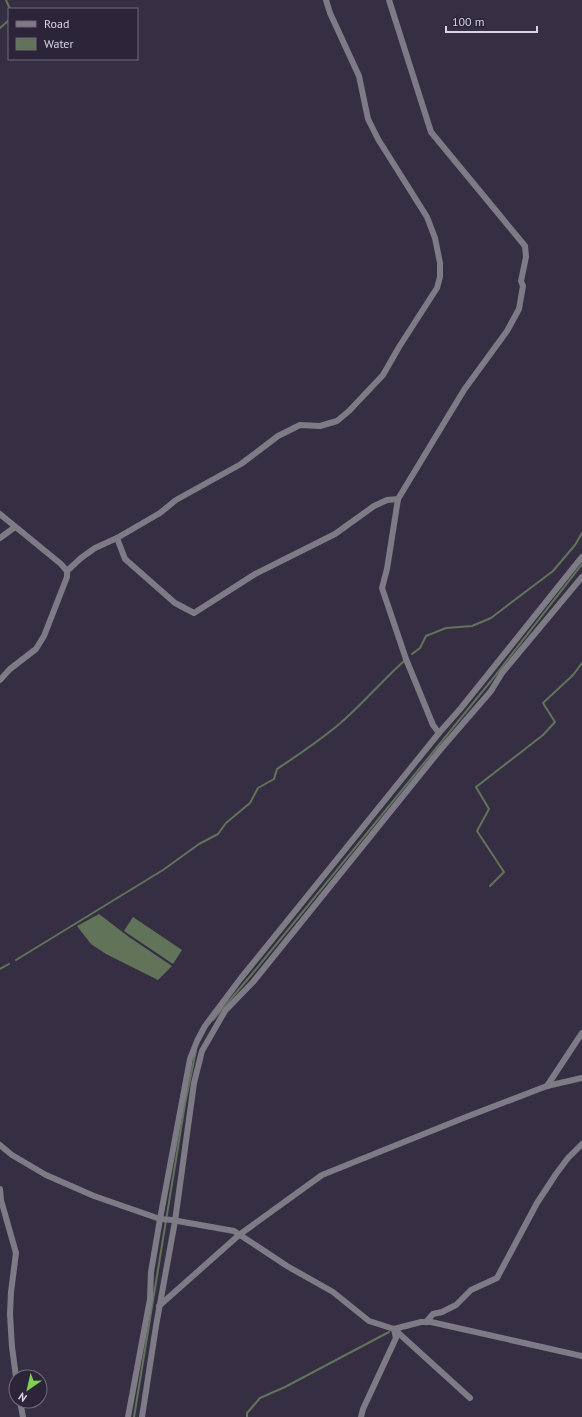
<svg xmlns="http://www.w3.org/2000/svg" width="582" height="1417" font-family="'PT Sans',sans-serif">
  <style>
    .water { fill: #617459 }
    .lines { fill: none; stroke-linecap: round; stroke-linejoin: round }
    .stream { stroke: #617459; stroke-width: 2 }
    .minor { stroke: #7e7b86; stroke-width: 6 }
  </style>
  <rect width="100%" height="100%" fill="#362f44"/>
  <g class="water">
    <polygon points="99,914 129,937 172,966 158,980 106,954 91,944 77,926"/>
    <polygon points="133,917 182,950 173,964 124,931"/>
  </g>
  <g class="lines">
    <g class="stream">
      <polyline points="6,0 10,9"/>
      <polyline points="0,28 9,20"/>
      <polyline points="412,654 420,648 426,636 446,628 472,626 491,618 553,571 575,545 582,533"/>
      <polyline points="490,886 504,872 477,831 489,809 476,787 543,735 555,722 543,703 573,675 582,663"/>
      <path d="M16 960 163 870 199 844 218 834 226 823 250 803 258 788 274 779 277 769C301 753 324 738 345 719 366 700 384 679 404 661"/>
      <polyline points="0,969 9,964"/>
      <polyline points="213,1020 252,974 491,681 582,564"/>
      <polyline points="134,1417 185,1104 196,1051"/>
      <polyline points="247,1417 247,1413 260,1398 285,1387 389,1332"/>
    </g>
    <g class="minor">
      <polyline points="389,0 431,132 525,246 526,257 521,281 523,286 519,309 507,331 464,390 398,499 387,569 382,588 406,659 433,725 439,733"/>
      <polyline points="0,514 61,564 67,571 67,577 44,636 36,649 10,669 0,680"/>
      <polyline points="0,538 15,527"/>
      <polyline points="117,538 125,559 175,603 194,613 255,574 335,534 374,506 387,500 398,499"/>
      <polyline points="67,571 81,558 95,548 117,538 160,513 176,500 241,464 278,436 300,425 320,426 337,421 349,411 383,375 399,347 437,288 440,277 440,263 435,238 427,217 378,139 368,119 359,76 330,13 326,0"/>
      <polyline points="547,1086 582,1033"/>
      <polyline points="0,1145 12,1155 46,1175 94,1196 160,1219 172,1220 234,1231 287,1266 333,1292 369,1321 394,1329 396,1338 363,1409 361,1417"/>
      <polyline points="0,1189 1,1200 16,1253 11,1292 10,1314 12,1347 16,1377"/>
      <polyline points="159,1306 239,1235 322,1175 466,1117 547,1086 582,1078"/>
      <polyline points="426,1322 433,1314 442,1312 456,1305 471,1290 497,1278 537,1203 556,1174 568,1158 582,1144"/>
      <polyline points="394,1329 421,1322 431,1322 582,1356"/>
      <polyline points="394,1329 470,1398"/>
      <polyline points="20,1401 23,1417"/>
      <polyline points="128,1417 150,1299 151,1272 160,1219 190,1059 197,1041 205,1026 241,978 439,733 461,708 582,557"/>
      <polyline points="142,1417 156,1326 175,1221 194,1083 202,1051 225,1011 253,982 440,750 491,691 502,673 582,577"/>
    </g>
  </g>
  <rect x="8" y="8" width="130" height="52" fill="#2c2539" stroke="#716b7d"/>
  <rect x="16" y="21" width="20" height="6" fill="#7e7b86" stroke="#716b7d"/>
  <text x="44" y="28" font-size="12" fill="#d8d5e2">Road</text>
  <rect x="16" y="38" width="20" height="12" fill="#617459" stroke="#716b7d"/>
  <text x="44" y="48" font-size="12" fill="#d8d5e2">Water</text>
  <g transform="translate(28 1389) rotate(214)"><circle r="19" fill="#2c2539" stroke="#716b7d"/>
  <path d="M0-3L7 15L0 10L-7 15Z" fill="#7fd052"/>
  <text y="-6" font-size="11" font-weight="bold" text-anchor="middle" fill="#d8d5e2">N</text>
  </g>
  <path d="M446 26v6h91v-6" fill="none" stroke="#d8d5e2" stroke-width="2"/>
  <text x="452" y="26" font-size="12" fill="#d8d5e2" stroke="#2c2539" stroke-width="3" paint-order="stroke">100 m</text>
</svg>
